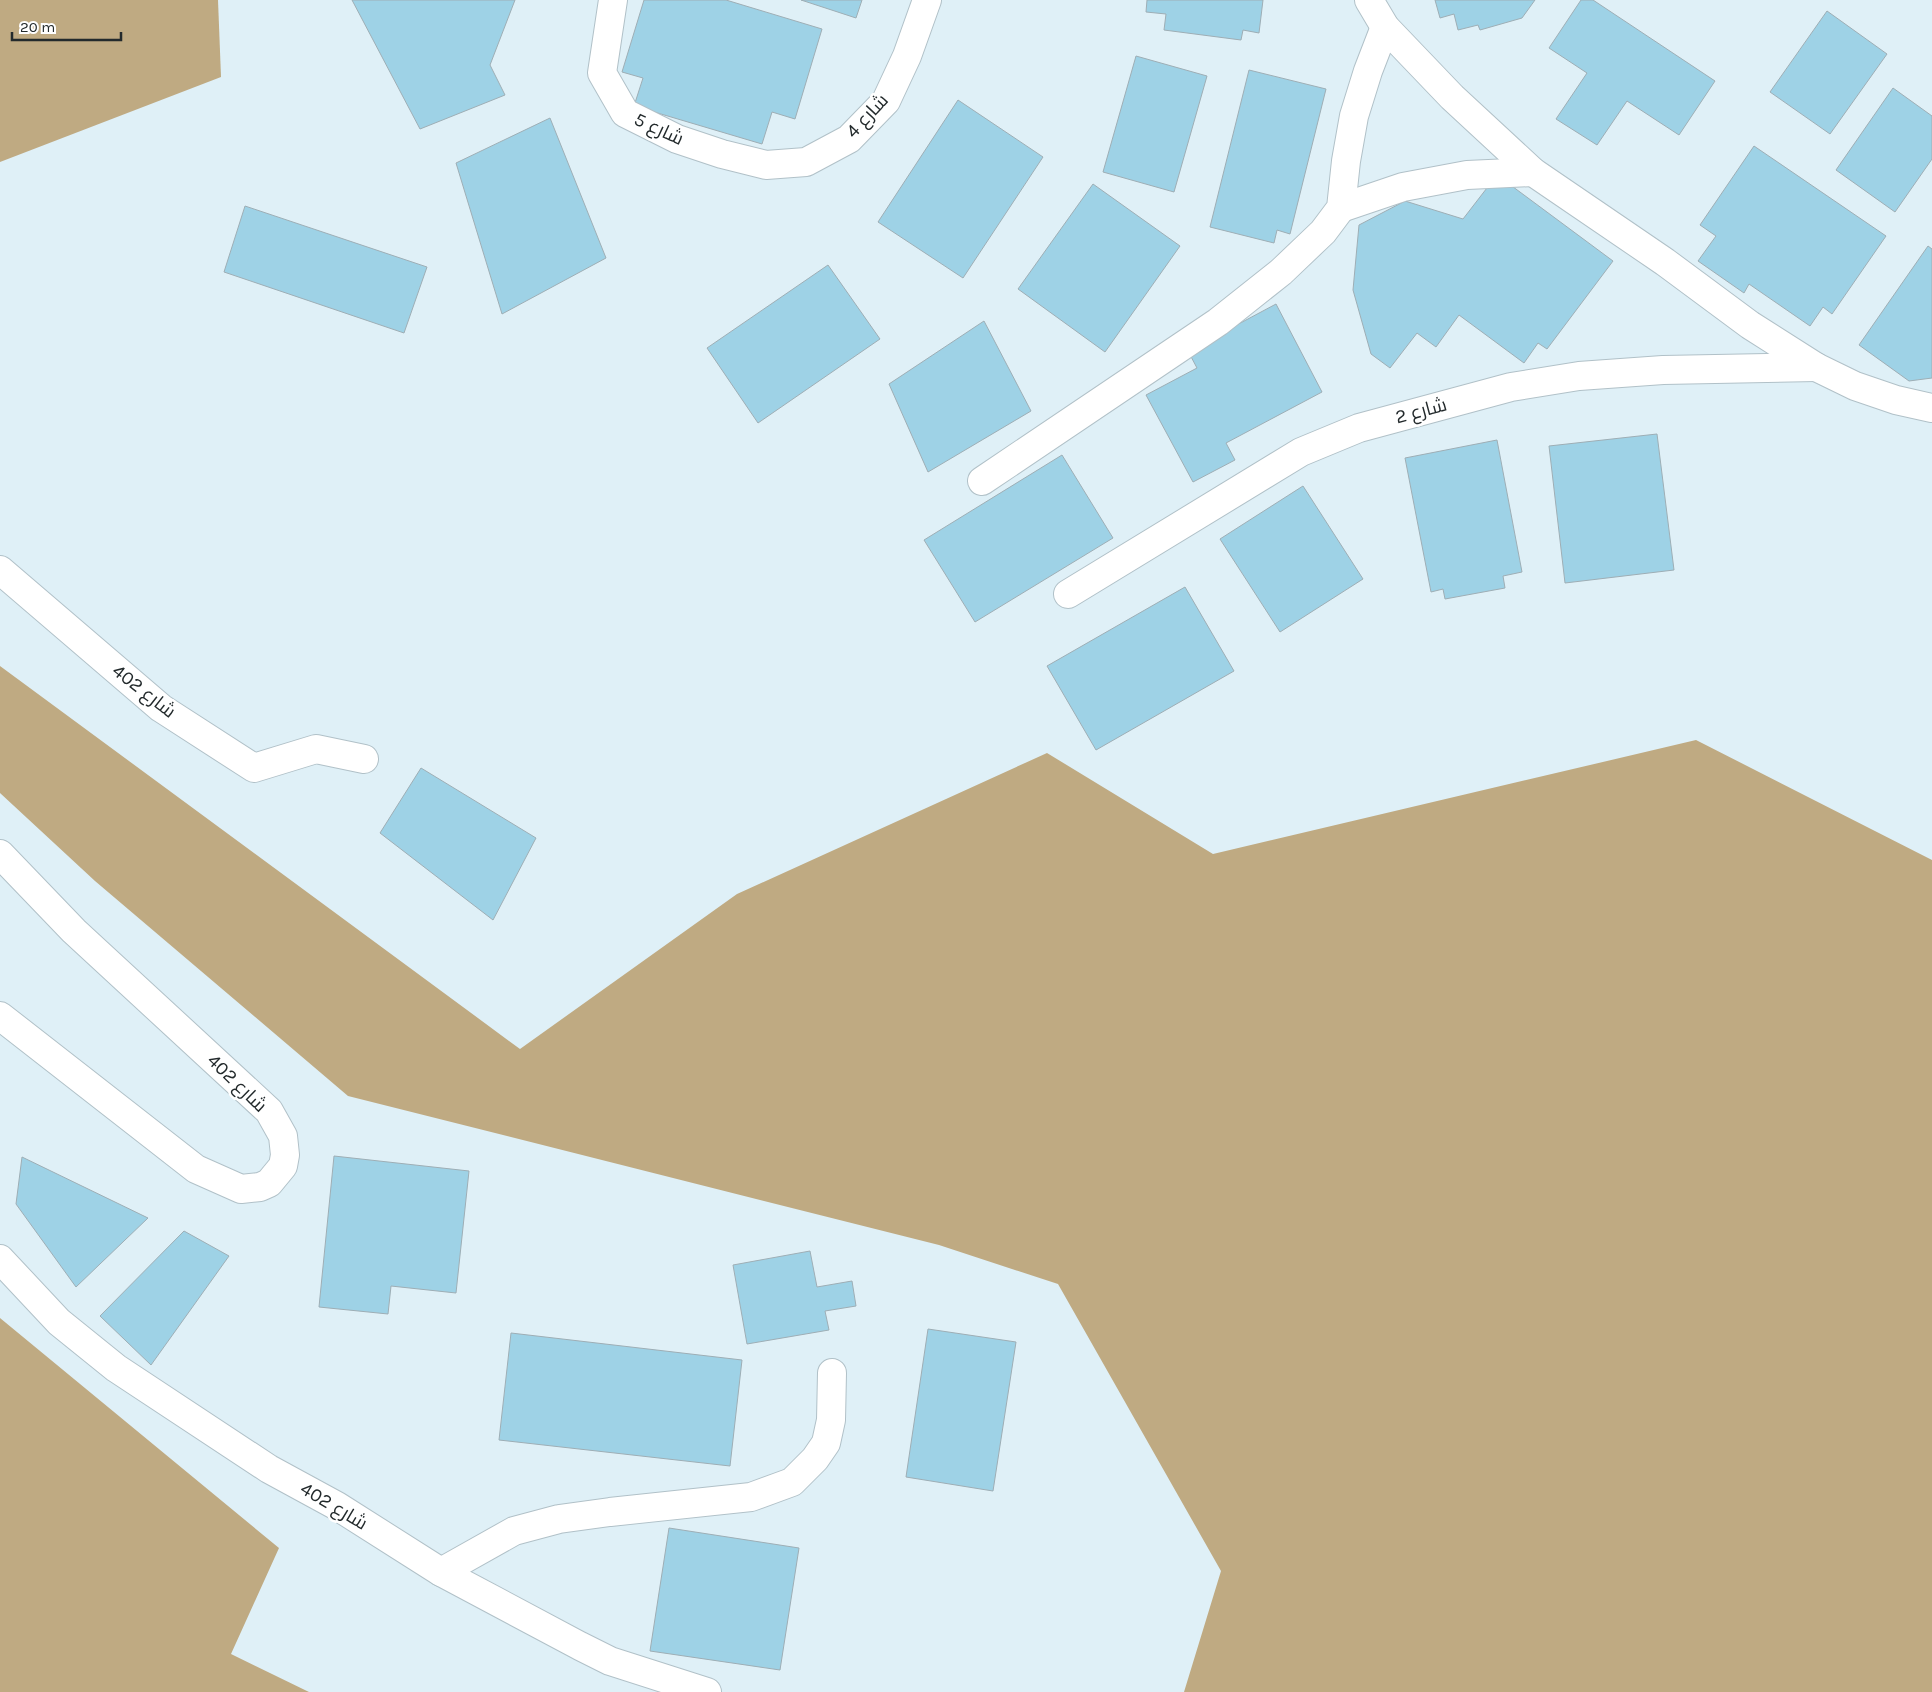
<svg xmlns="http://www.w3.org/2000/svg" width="1932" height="1692" font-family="Karla,Cairo,sans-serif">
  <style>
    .forest { fill: #bfaa82 }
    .building { fill: #9ed2e6; stroke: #9eaeb5 }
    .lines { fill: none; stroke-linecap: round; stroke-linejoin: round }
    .minor-casing { stroke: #b1c1c8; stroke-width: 30 }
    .minor { stroke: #fff; stroke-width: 28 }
    .labels { text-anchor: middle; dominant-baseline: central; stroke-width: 5; stroke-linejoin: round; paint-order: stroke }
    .street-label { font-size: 19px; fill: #232a2c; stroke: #fff }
  </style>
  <rect width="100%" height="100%" fill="#dff0f7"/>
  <g class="forest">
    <polygon points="0,0 218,0 221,77 0,162"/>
    <polygon points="0,666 520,1049 737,894 1047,753 1213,854 1696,740 1932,860 1932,1692 1184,1692 1221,1571 1058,1284 939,1245 348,1096 95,881 0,793"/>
    <polygon points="0,1318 279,1548 231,1654 309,1692 0,1692"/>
  </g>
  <g class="building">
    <polygon points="352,0 515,0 490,65 505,95 420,129"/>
    <polygon points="644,0 726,0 822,29 795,119 772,112 762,144 634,106 643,78 622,72"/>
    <polygon points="801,0 862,0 856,18"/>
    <polygon points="1147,0 1263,0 1259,33 1243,30 1241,40 1164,30 1166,14 1146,12"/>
    <polygon points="1435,0 1535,0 1522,18 1480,30 1478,25 1458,30 1454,14 1440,18"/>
    <polygon points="1581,0 1593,0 1715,81 1679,135 1627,101 1597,145 1556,119 1587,73 1549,48"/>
    <polygon points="1827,11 1887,54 1830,134 1770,92"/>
    <polygon points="1136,56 1207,76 1174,192 1103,172"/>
    <polygon points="1249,70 1326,89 1290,234 1277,230 1274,243 1210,227"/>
    <polygon points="1893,88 1932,116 1932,159 1895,212 1836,170"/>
    <polygon points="958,100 1043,157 963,278 878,222"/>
    <polygon points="550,118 606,258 502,314 456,163"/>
    <polygon points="1754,146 1886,236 1832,314 1823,307 1810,326 1749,284 1744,293 1698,261 1716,236 1700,225"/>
    <polygon points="1497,175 1613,261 1547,349 1538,343 1524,363 1459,315 1436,347 1417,333 1390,368 1371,354 1353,290 1359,225 1405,201 1463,219"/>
    <polygon points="1093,184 1180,246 1105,352 1018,289"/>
    <polygon points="245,206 427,267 404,333 224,272"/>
    <polygon points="1928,246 1932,249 1932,378 1909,381 1859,345"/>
    <polygon points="828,265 880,339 758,423 707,348"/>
    <polygon points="1276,304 1322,392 1226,443 1235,460 1193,482 1146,395 1197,368 1188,351"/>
    <polygon points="984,321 1031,411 928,472 889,384"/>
    <polygon points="1657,434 1674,570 1565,583 1549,446"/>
    <polygon points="1497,440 1522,572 1503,576 1505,588 1445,599 1443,589 1431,592 1405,458"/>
    <polygon points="1062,455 1113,538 975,622 924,540"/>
    <polygon points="1303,486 1363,579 1280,632 1220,539"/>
    <polygon points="1185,587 1234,671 1096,750 1047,666"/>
    <polygon points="421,768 536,838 493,920 380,833"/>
    <polygon points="334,1156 469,1171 456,1293 391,1286 388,1314 319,1307"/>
    <polygon points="22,1157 148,1218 76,1287 16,1204"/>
    <polygon points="184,1231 229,1256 151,1365 100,1316"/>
    <polygon points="810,1251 817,1287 852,1281 856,1306 825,1311 829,1330 747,1344 733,1265"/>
    <polygon points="928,1329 1016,1342 993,1491 906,1477"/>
    <polygon points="511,1333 742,1360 730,1466 499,1440"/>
    <polygon points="669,1528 799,1548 780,1670 650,1651"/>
  </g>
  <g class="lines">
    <defs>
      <g id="minor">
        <polyline points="613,0 602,73 625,113 677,139 722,154 766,165 806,162 849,139 886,101 907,56 927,0"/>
        <polyline points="1369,0 1385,27 1452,97 1533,172 1665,262 1750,325 1816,367 1855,386 1896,400 1932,408"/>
        <polyline points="1341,208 1403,187 1467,175 1533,172"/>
        <polyline points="982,481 1218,322 1281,272 1323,232 1341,208 1346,161 1354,116 1368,71 1385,27"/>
        <polyline points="0,570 161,708 254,768 316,749 364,759"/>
        <polyline points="1068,594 1301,452 1359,428 1511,387 1579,376 1663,370 1816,367"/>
        <polyline points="0,854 74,931 269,1111 283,1136 285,1155 283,1166 269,1183 260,1187 241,1189 196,1169 0,1016"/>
        <polyline points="0,1259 59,1322 116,1368 269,1469 337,1506 441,1572 580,1646 610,1661 707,1692"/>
        <polyline points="441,1572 514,1531 559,1519 610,1512 751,1497 792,1482 815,1459 826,1443 831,1420 832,1373"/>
      </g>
    </defs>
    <use href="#minor" class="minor-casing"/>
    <use href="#minor" class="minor"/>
  </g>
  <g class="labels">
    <g class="street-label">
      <text transform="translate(867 116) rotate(-47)">شارع 4</text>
      <text transform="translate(659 129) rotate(25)">شارع 5</text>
      <text transform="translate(1421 411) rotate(-15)">شارع 2</text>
      <text transform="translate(144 691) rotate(38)">شارع 402</text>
      <text transform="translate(237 1083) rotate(44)">شارع 402</text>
      <text transform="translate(334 1506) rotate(31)">شارع 402</text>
    </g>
  </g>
  <path d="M12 32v8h109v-8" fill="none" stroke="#232a2c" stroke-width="2.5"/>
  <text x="20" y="32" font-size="15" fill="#232a2c" stroke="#ffffff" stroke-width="4" paint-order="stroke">20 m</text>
</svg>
